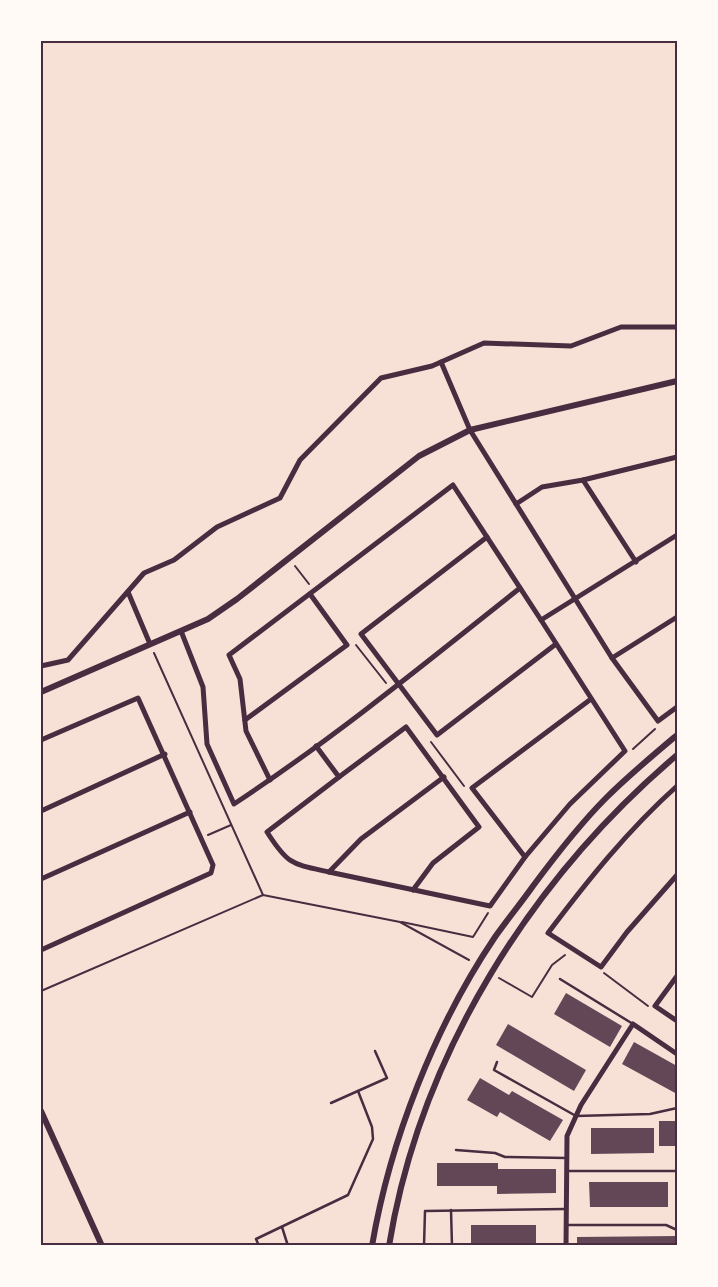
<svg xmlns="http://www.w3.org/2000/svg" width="718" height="1287" font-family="'Roboto Condensed',sans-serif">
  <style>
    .building { fill: #644757 }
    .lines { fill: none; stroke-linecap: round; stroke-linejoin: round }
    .path { stroke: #4a2c40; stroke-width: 2 }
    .service { stroke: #4a2c40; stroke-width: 2.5 }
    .minor { stroke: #4a2c40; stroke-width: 5 }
    .tertiary { stroke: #4a2c40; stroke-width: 6 }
    .neatline { fill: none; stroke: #4a2c40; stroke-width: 2 }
  </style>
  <rect width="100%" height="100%" fill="#f7e1d7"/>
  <g class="building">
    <polygon points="566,993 622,1026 610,1047 554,1014"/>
    <polygon points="508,1024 586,1070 574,1091 496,1045"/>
    <polygon points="634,1042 677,1066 677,1094 622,1064"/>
    <polygon points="480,1078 509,1095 512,1091 563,1120 550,1141 500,1112 497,1117 467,1100"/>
    <rect x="659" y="1121" width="18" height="25"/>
    <polygon points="591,1128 654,1128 654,1153 591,1154"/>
    <polygon points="437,1163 498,1163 498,1169 556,1169 556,1193 497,1194 497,1186 437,1186"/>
    <polygon points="589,1182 668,1182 668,1207 590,1207"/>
    <rect x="471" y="1225" width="65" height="21"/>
    <polygon points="677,1236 677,1246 577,1246 577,1237"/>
  </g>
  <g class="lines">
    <g class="path">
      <polyline points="295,566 309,584"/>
      <polyline points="356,645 386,683"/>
      <polyline points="154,653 263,895"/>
      <polyline points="431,742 464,786"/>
      <polyline points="633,749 655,729"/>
      <polyline points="208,835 231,825"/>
      <polyline points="402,922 473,937 488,913"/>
      <polyline points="604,973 648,1006"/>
      <polyline points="499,978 532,997 552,965 565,955"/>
      <polyline points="41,991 263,895 400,922 469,960"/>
    </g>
    <g class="service">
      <polyline points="560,979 633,1024"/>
      <polyline points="497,1062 494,1070 576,1116 650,1114 677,1108"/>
      <polyline points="331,1103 387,1078 375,1051"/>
      <polyline points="456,1150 495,1153 505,1157 567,1158"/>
      <polyline points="568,1171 675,1171"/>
      <polyline points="451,1210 452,1246"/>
      <polyline points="567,1225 666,1225 677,1230"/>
      <polyline points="282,1227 288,1246"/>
      <polyline points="259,1246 256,1239 348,1195 373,1139 372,1127 358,1091"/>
      <polyline points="424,1246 425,1211 566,1209"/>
    </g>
    <g class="minor">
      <polyline points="441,362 470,430 612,658 658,721 677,707"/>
      <polyline points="583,480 636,562"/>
      <polyline points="516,504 542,487 583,480 677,457"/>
      <polyline points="487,537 361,634 437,735 556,644"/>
      <polyline points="128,592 150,644"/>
      <polyline points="541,620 625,751 570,804 525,857 472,788 591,699"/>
      <path d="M181 631 203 687 207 744 234 804C334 738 427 662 520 588"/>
      <polyline points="612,658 677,617"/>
      <polyline points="41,666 68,660 144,573 174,560 217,527 280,498 300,460 381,378 432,366 484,343 571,346 621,327 677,327"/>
      <polyline points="245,720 347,645 310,594"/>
      <polyline points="41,740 138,698 213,865 211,873 41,950"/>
      <path d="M316 746 339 777 267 832C288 865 292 864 329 872"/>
      <polyline points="339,777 406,727 479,827 433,863 413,890"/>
      <polyline points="444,777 361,839 329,872 490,906 525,857"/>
      <polyline points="270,780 246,731 240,679 229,655 453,485 541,620 677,535"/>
      <path d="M677 786C628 830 588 880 548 933L601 967 627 932 677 875"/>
      <polyline points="41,811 165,754"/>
      <polyline points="41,879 190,812"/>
      <polyline points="677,976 655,1006 677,1021"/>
      <polyline points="566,1246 567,1136 581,1105 633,1024 677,1054"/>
    </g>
    <g class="tertiary">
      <polyline points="41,692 208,619 237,599 419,456 470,430 677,381"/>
      <polyline points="41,1111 102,1246"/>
      <path d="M372 1246C390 1140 435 1026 495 937 507 920 521 903 533 886 556 855 579 825 606 798 628 776 652 756 677 735"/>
      <path d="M389 1246C420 1055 531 879 677 755"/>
    </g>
  </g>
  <rect width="718" height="1287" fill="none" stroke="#fffaf5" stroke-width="85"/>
  <rect x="42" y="42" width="634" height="1202" class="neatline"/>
</svg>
